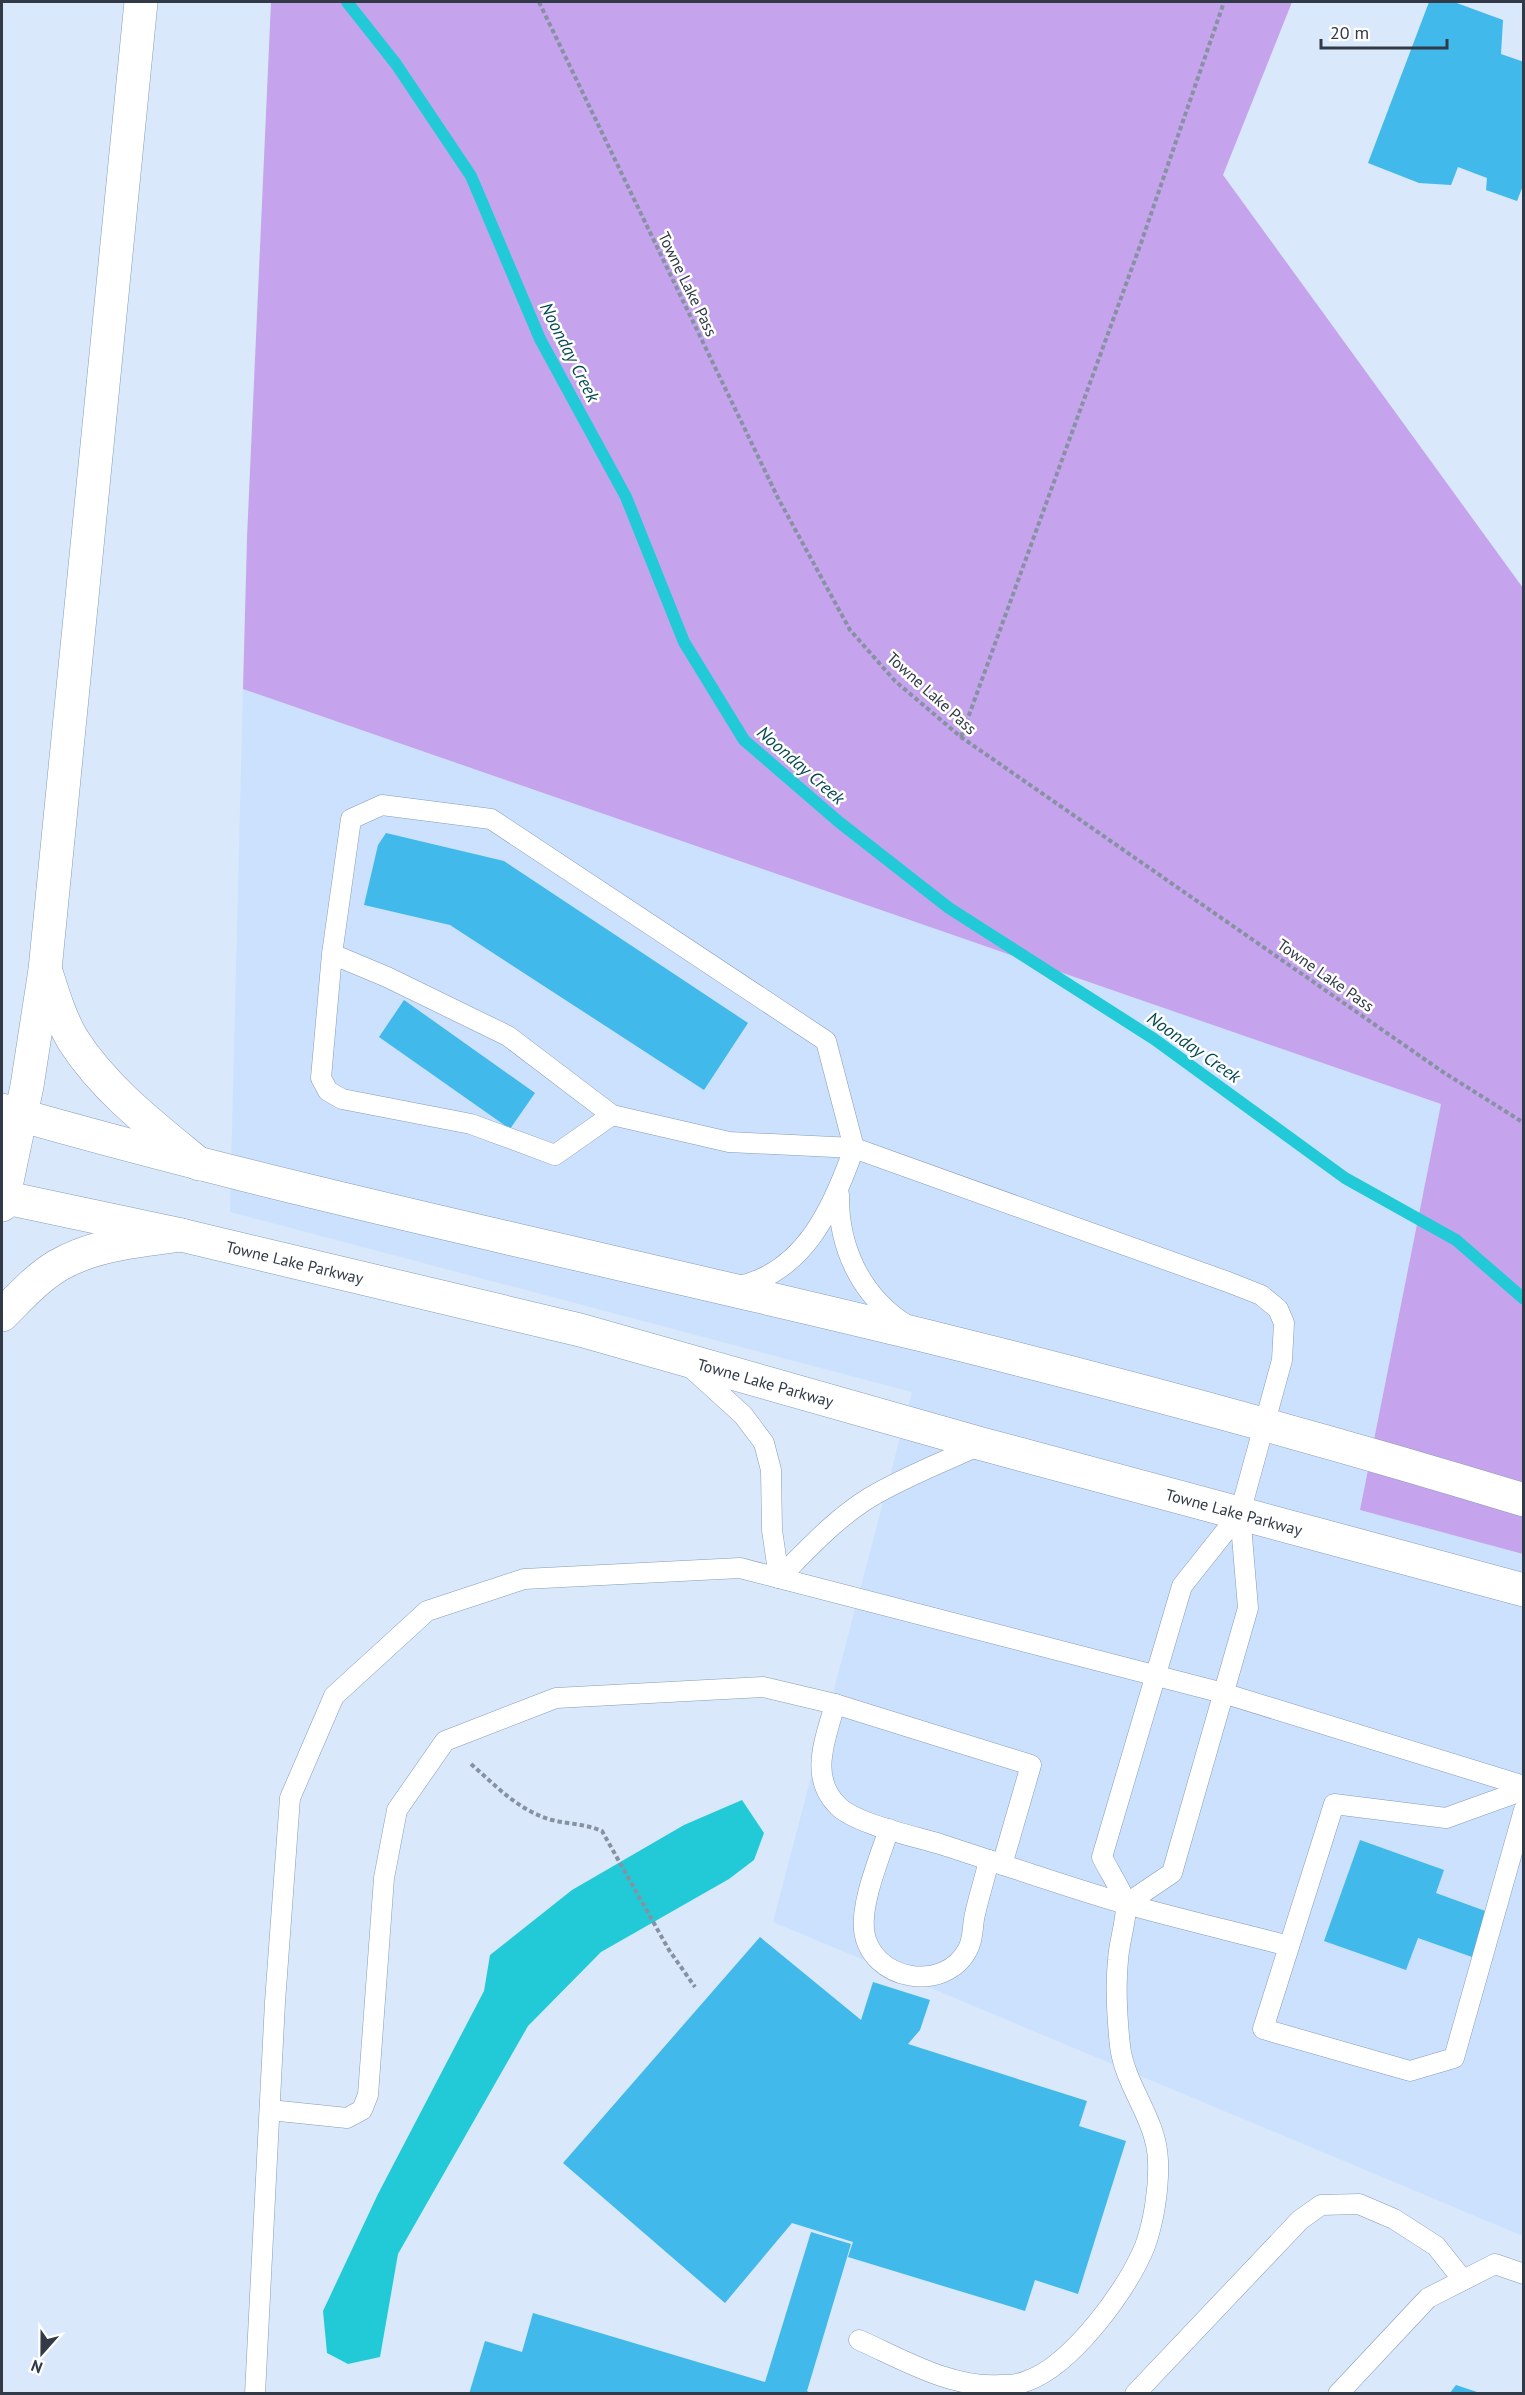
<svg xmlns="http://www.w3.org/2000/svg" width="1525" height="2395" font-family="'PT Sans',sans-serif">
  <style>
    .built { fill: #cbe1fe }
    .green { fill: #c5a3ed }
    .water { fill: #22cad8 }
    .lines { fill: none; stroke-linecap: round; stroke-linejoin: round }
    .stream { stroke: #22cad8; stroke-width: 12 }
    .building { fill: #41b9ea }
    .lane-casing { stroke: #869cb8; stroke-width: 21 }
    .secondary-casing { stroke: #869cb8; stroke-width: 34 }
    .highway-casing { stroke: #869cb8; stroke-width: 34 }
    .path { stroke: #8692a1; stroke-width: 4; stroke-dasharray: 4.5 3; stroke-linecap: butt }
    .lane { stroke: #fff; stroke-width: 20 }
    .secondary { stroke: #fff; stroke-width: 33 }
    .highway { stroke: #fff; stroke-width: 33 }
    .labels { text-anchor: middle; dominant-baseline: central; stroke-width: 5; stroke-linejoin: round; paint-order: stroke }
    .street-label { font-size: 16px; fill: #313a46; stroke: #fff }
    .water-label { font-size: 18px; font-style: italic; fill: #044a50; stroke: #fff }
  </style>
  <rect width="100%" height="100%" fill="#d9e8fa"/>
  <polygon class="built" points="243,689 1441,1104 1360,1510 1523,1554 1523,2236 773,1922 912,1392 230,1212"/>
  <polygon class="green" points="271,2 1292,2 1223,175 1523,588 1523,1554 1360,1510 1441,1104 243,689 247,538"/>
  <polygon class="water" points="742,1800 764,1833 754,1860 729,1879 601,1952 528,2026 398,2254 380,2357 348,2364 327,2353 323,2311 378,2194 484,1991 490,1955 572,1890 684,1825"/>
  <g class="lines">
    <polyline class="stream" points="347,2 396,64 471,176 540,339 626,497 684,642 744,740 839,822 949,908 1154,1039 1345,1178 1456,1240 1524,1299"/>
  </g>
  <g class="building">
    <polygon points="1429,2 1454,2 1503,20 1501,54 1524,62 1524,183 1517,201 1486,190 1487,178 1458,167 1451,185 1419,183 1368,163"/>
    <polygon points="386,833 504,861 748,1023 704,1090 450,925 364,905 378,845"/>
    <polygon points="404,1000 535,1093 510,1129 379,1037"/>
    <polygon points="1360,1840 1444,1870 1436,1893 1488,1912 1472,1957 1418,1938 1406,1970 1324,1941"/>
    <polygon points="760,1937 861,2020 873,1982 930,2000 920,2030 908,2044 1087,2101 1079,2126 1126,2141 1078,2294 1035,2280 1025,2311 848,2257 853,2242 792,2223 725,2303 563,2163"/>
    <polygon points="811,2232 851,2244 807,2391 812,2394 469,2394 485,2341 522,2352 533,2313 765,2382"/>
    <polygon points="1456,2385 1480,2393 1480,2394 1449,2394"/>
  </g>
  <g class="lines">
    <defs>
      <g id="lane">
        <polyline points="332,954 387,977 508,1036 612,1115 729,1142 854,1148 826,1041 491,819 382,805 351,819 332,954 321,1078 328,1091 342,1099 471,1124 555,1155 612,1115"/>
        <path d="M839 1194C838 1246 860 1295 905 1324"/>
        <path d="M735 1287C804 1274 833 1208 854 1148L1228 1282 1261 1295 1278 1309 1284 1323 1282 1360 1240 1513 1248 1608 1172 1873 1126 1904"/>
        <polyline points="689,1366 743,1415 764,1443 771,1470 772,1530 779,1578"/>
        <path d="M779 1578C807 1550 835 1519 869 1498 905 1476 944 1462 982 1444"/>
        <polyline points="1524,1790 1446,1818 1334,1804 1263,2029 1410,2071 1454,2058 1524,1810"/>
        <path d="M889 1829C880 1857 861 1901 864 1930 870 1981 945 1994 968 1949 974 1937 972 1926 975 1914 979 1896 985 1878 989 1860"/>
        <path d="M1002 1865 1031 1765 835 1704C826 1738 808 1777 838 1806 856 1824 914 1836 940 1844 1002 1864 1064 1886 1126 1904 1180 1919 1235 1932 1289 1946"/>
        <polyline points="270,2110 347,2118 362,2110 368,2095 384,1878 397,1810 445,1741 556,1698 763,1687 835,1704"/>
        <path d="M859 2340C902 2359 952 2389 1001 2385 1009 2385 1020 2384 1027 2381 1072 2365 1128 2289 1145 2246 1154 2221 1159 2188 1158 2161 1157 2119 1125 2087 1120 2046 1117 2017 1115 1989 1118 1960 1119 1942 1126 1923 1126 1906 1125 1895 1107 1868 1102 1857L1182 1586 1240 1513"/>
        <polyline points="255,2394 275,2002 290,1798 334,1696 427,1611 524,1579 740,1568 1223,1693 1524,1786"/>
        <polyline points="1135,2394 1300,2220 1321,2205 1359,2204 1394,2219 1436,2246 1463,2280"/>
        <polyline points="1338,2394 1428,2298 1495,2264 1524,2274"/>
      </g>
      <g id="secondary">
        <path d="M2 1110C305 1197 615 1260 922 1335 1124 1385 1325 1439 1524 1500"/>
        <path id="s1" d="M2 1197 181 1235 580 1330 982 1444 1524 1590"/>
      </g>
      <g id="highway">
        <path d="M47 975C54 997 61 1020 73 1040 105 1090 154 1127 199 1164"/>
        <polyline points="2,1205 27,1086 45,970 141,2"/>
        <path d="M2 1315C19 1298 36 1279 57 1266 94 1244 139 1241 181 1235"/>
      </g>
    </defs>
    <use href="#lane" class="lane-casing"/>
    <use href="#secondary" class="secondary-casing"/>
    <use href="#highway" class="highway-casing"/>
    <g class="path">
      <polyline points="539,2 778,498 850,630 895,681 961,737 1443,1072 1524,1123"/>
      <polyline points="961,737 1141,243 1224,2"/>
      <path d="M471 1764C496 1786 519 1811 552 1820 569 1824 585 1824 602 1831L669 1950 695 1987"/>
    </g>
    <use href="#lane" class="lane"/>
    <use href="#secondary" class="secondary"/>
    <use href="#highway" class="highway"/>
  </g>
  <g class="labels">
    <g class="street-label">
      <text transform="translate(688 284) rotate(64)">Towne Lake Pass</text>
      <text transform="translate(932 693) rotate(42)">Towne Lake Pass</text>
      <text transform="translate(1326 975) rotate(35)">Towne Lake Pass</text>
      <text stroke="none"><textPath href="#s1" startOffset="300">Towne Lake Parkway</textPath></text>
      <text stroke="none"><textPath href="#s1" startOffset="786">Towne Lake Parkway</textPath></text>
      <text stroke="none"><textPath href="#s1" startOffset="1272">Towne Lake Parkway</textPath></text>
    </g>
    <g class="water-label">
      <text transform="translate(570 352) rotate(63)">Noonday Creek</text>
      <text transform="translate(801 765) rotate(41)">Noonday Creek</text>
      <text transform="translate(1194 1047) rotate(35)">Noonday Creek</text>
    </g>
  </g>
  <rect width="1525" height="2395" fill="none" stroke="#313a46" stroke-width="6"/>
  <g transform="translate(42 2353) rotate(201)" stroke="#ffffff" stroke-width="4.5" paint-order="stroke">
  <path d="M0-4.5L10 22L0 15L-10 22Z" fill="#313a46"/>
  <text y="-9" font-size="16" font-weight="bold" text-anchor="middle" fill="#313a46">N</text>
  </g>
  <path d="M1321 39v9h126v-9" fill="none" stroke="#313a46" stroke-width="3"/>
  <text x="1330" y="39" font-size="18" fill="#313a46" stroke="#ffffff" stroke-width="4.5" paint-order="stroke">20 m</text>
</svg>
